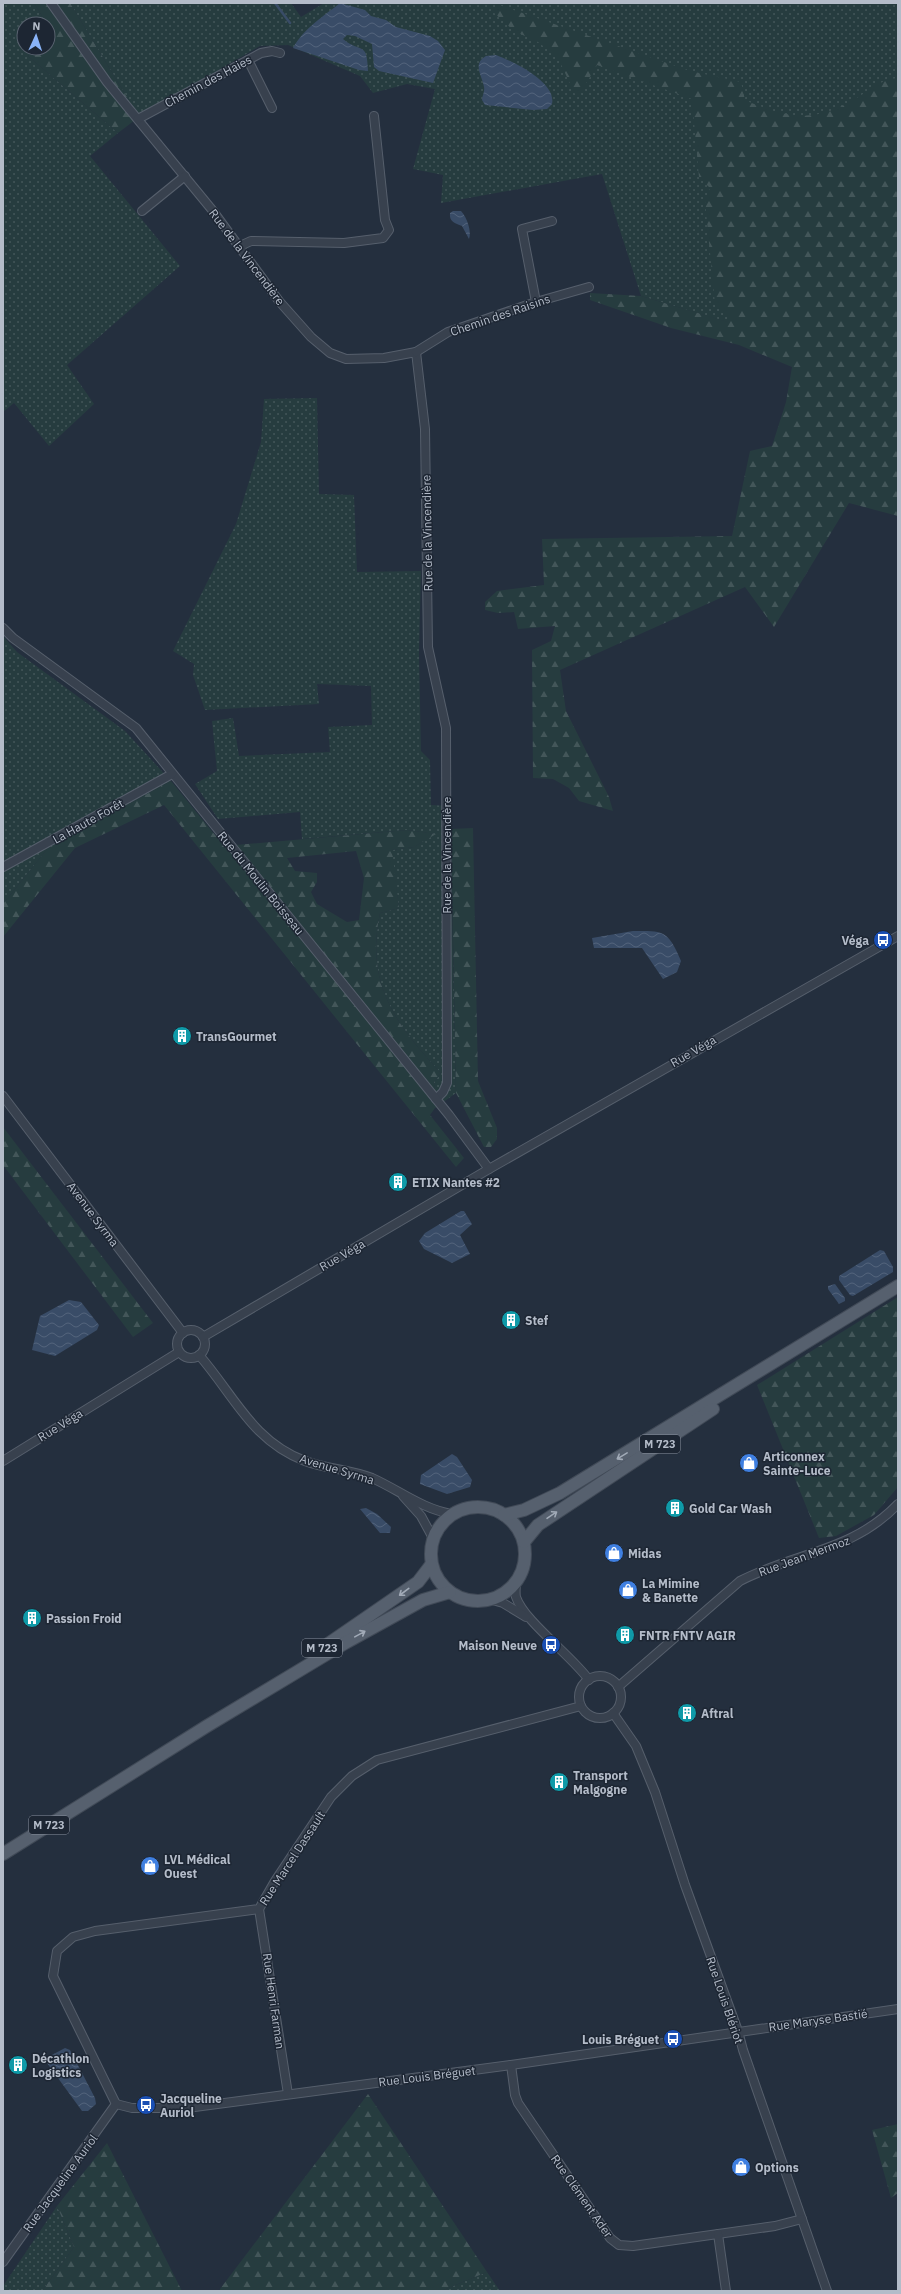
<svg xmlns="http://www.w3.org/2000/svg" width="901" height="2294" font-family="'IBM Plex Sans',sans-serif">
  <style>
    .grass { fill: url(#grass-dots) }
    .forest { fill: url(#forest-firs); fill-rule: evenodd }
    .water { fill: url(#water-waves) }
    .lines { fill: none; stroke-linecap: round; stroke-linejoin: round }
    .stream { stroke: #394c67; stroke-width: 2.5 }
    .street-casing { stroke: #565f6c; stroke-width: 10 }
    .primary-casing { stroke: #414a57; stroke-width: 14 }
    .street { stroke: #38414e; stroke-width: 8 }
    .primary { stroke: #56606e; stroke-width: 12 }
    .oneway { stroke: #a1aab7 }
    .labels { text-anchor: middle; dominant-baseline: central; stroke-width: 3; stroke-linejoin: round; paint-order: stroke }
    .shield { fill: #1d2633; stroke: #878f9c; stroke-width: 1 }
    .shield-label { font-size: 11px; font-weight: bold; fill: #b4bcc9 }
    .street-label { font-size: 12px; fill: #b4bcc9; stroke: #1d2633 }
    .poi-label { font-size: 12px; font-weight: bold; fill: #b4bcc9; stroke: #1d2633; text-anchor: start }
  </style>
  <defs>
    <pattern id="grass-dots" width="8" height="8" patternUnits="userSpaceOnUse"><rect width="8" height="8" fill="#263c3f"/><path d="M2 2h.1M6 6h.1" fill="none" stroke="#435659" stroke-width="1.8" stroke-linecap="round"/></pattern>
    <pattern id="forest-firs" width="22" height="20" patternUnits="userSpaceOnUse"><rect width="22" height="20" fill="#263c3f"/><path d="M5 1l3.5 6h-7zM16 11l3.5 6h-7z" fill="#435659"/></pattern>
    <pattern id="water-waves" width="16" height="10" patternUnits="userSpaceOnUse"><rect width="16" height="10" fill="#394c67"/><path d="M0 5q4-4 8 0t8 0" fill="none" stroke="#53647b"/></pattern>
  </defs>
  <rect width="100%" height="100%" fill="#242f3e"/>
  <g class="grass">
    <polygon points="3,3 34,3 47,24 24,24 24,48 36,48 28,56 118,133 90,156 180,266 67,365 94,404 49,446 14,403 3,412"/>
    <polygon points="70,3 291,3 301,17 324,3 898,3 898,320 809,347 641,296 602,174 441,203 443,175 413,169 435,89 407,84 373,93 360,76 288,45 260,46 139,117"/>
    <path d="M317 398 319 494 354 495 357 572 421 571 419 653 421 751 430 760 431 805 450 806 456 1093 435 1108 434 1082 441 1073C395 1024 365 983 380 913L399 908 391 850 414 847 435 834 407 830 302 839 300 812 218 819 195 784 217 771 212 721 233 718 239 756 330 752 328 727 372 725 371 686 317 684 319 704 205 710 193 675 194 664 173 651 236 524 261 442 264 399Z"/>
    <polygon points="3,636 17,652 125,731 171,781 48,848 3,904"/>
    <polygon points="57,2206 74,2247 42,2291 3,2291 3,2286"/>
    <polygon points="487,2272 500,2291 441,2291"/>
  </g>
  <g class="forest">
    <polygon points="34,3 70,3 139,117 118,133 28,56 36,48 48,48 48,36 52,32"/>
    <path d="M499 5 690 71 741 82 745 100C789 120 818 123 860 96 872 88 883 79 898 78V516L849 503 774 627 745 587 560 670 566 711 609 797 613 811 579 801 569 788 553 779 533 778 532 650 551 641 555 626 518 629 514 612 498 613 485 610V602L497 591 544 585 542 539 732 536 750 451 772 446 786 402 792 367 739 345 671 328 590 300V293L641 296 728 322 730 318 715 304 705 201 710 188 699 177 692 99 597 65 581 92 575 94 558 58 538 42 514 31 492 11Z"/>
    <path d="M171 781 224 846 407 830 436 834 414 847 392 850 399 908 380 913C365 983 395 1024 441 1073L434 1082 435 1108 430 1115 464 1158 456 1167 164 805 75 848 3 937V904L48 848ZM356 851 364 878 359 920 347 922 317 904 311 892 317 882V873L295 871 287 858Z"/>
    <polygon points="473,828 478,1081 497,1128 497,1139 491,1147 484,1147 456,1093 451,829"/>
    <polygon points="3,1127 153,1323 133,1337 3,1165"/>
    <polygon points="898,1297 898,1487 874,1515 836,1536 819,1538 757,1385"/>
    <polygon points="368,2094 487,2272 441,2291 220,2291 220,2289"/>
    <polygon points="898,2124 898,2193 891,2198 872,2130"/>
    <polygon points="107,2143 182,2291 42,2291 74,2247 57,2206"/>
  </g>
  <g class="water">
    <path d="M340 3 365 10 371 16 386 20 396 27 430 36 438 41 445 50 433 83 379 71 374 67 372 44 355 36 347 35 343 39C361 54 367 40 368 71L359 70 293 48C303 29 324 16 340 3Z"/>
    <path d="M496 55C512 61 557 82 552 104L547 109 533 110 485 105 482 100C482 96 485 92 484 87 482 75 472 64 486 56Z"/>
    <path d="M453 211H461C467 217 472 232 469 239L462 226C455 223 449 222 450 213Z"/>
    <path d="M633 931C664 931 668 930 681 961L677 972 663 979 642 948H594L592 938Z"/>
    <polygon points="461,1211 464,1211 472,1224 460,1235 470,1254 452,1263 424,1249 419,1241 425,1233"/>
    <polygon points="880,1250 884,1251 893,1267 893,1272 853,1296 850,1295 839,1280 839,1276"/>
    <polygon points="835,1284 845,1298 845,1301 839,1304 828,1289 828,1286"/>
    <polygon points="69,1300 81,1302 99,1325 97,1330 55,1356 32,1350 40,1316"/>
    <polygon points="452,1454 457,1457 472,1480 470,1487 447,1494 420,1484 421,1475"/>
    <polygon points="366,1508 377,1514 391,1527 390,1533 380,1533 360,1509"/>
    <polygon points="65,2048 70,2050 95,2098 96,2104 88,2111 82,2111 47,2063 50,2056"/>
  </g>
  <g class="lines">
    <polyline class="stream" points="275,3 290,23"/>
    <defs>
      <g id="street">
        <polyline points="51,3 107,82 213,211 279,301 311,337 330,353 346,359 384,358 416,352 425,429 428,647 446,728 447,1083 443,1092 436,1099"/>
        <polyline points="248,60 272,108"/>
        <polyline points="138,119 261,53 272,51 280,53"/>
        <polyline points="142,211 185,176"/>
        <polyline points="240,246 251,241 344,243 383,238 389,230 385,220 374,116"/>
        <polyline points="536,302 522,229 552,221"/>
        <polyline points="416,352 448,332 536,302 589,287"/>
        <polyline points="3,628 13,638 136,728 449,1115 489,1169"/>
        <polyline points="3,867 172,774"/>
        <polyline points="3,1096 183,1333"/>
        <circle cx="191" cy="1344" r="14"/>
        <polyline points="203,1337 489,1169 898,936"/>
        <path d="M199 1355C234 1395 252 1441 305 1461 326 1469 350 1469 372 1478 399 1490 422 1509 452 1514"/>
        <polyline points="3,1461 179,1352"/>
        <polyline points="403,1496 421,1516 433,1538"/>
        <path d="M516 1582C516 1587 515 1592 516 1597 524 1621 572 1656 589 1680"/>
        <polyline points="489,1599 503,1603 526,1617"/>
        <circle cx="600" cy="1697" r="21"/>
        <path d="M618 1687 740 1581C796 1552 852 1552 898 1504"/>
        <polyline points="613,1713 636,1746 655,1792 685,1885 738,2031 743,2050 827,2291"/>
        <polyline points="259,1909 288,2094"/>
        <polyline points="511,2065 515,2095 518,2103 610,2238 619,2245 633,2246 775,2226 802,2219"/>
        <polyline points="116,2104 132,2108 187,2108 511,2065 898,2009"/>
        <polyline points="116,2104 53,1976 57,1951 73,1937 95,1931 259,1909 275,1881 331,1797 352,1776 377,1760 581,1706"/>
        <polyline points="718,2234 726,2291"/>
        <polyline points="3,2262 116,2104"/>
      </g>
      <g id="primary">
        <circle cx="478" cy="1554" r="47"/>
        <polyline points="504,1515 524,1510 560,1493 898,1286"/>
        <polyline points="524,1542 538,1525 713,1409"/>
        <polyline points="328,1644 418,1582 431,1565"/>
        <polyline points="3,1854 207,1726 345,1643 423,1600 450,1592"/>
      </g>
    </defs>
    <use href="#street" class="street-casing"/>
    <use href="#primary" class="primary-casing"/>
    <use href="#street" class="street"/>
    <use href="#primary" class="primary"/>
  </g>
  <defs><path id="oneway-shaft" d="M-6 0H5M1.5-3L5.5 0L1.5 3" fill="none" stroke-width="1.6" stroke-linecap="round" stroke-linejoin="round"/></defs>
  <g class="oneway">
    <use href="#oneway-shaft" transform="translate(622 1456) rotate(149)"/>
    <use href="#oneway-shaft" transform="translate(552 1515) rotate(-34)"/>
    <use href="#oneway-shaft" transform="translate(404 1592) rotate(143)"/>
    <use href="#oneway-shaft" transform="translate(360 1634) rotate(-29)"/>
  </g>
  <defs>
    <symbol id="bus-disc" viewBox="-11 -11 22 22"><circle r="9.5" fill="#1a4fb4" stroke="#1d2633"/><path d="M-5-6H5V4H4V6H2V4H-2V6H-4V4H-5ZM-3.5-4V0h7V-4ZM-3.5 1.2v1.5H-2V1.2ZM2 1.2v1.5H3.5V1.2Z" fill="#fff"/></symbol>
    <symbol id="building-disc" viewBox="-11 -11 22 22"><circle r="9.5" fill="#0f9aa8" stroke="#1d2633"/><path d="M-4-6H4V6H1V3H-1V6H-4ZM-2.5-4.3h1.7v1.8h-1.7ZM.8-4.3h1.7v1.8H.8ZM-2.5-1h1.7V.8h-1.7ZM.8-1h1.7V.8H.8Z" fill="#fff"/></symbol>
    <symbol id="shop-disc" viewBox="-11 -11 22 22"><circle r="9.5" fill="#3f7fe0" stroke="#1d2633"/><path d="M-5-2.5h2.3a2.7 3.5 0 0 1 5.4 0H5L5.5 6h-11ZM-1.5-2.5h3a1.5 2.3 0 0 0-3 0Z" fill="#fff"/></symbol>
  </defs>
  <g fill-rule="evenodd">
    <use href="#bus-disc" x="872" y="929" width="22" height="22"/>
    <use href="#building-disc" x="171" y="1025" width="22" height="22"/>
    <use href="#building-disc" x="387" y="1171" width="22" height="22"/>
    <use href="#building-disc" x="500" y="1309" width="22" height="22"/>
    <use href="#shop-disc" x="738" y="1452" width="22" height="22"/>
    <use href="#building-disc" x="664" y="1497" width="22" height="22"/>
    <use href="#shop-disc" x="603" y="1542" width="22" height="22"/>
    <use href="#shop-disc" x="617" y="1579" width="22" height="22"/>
    <use href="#building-disc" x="21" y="1607" width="22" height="22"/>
    <use href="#building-disc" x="614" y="1624" width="22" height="22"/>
    <use href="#bus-disc" x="540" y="1634" width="22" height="22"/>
    <use href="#building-disc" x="676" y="1702" width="22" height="22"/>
    <use href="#building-disc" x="548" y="1771" width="22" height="22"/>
    <use href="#shop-disc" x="139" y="1855" width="22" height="22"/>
    <use href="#bus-disc" x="662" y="2028" width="22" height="22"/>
    <use href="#building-disc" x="7" y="2054" width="22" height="22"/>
    <use href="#bus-disc" x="135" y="2094" width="22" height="22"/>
    <use href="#shop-disc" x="730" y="2156" width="22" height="22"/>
  </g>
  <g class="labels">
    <g class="shield">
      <rect x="640" y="1435" width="40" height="18" rx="3"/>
      <rect x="302" y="1639" width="40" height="18" rx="3"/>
      <rect x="29" y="1816" width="40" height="18" rx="3"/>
    </g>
    <g class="shield-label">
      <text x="660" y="1444">M 723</text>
      <text x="322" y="1648">M 723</text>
      <text x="49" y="1825">M 723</text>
    </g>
    <g class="street-label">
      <text transform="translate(208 81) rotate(-28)">Chemin des Haies</text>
      <text transform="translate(247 257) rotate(53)">Rue de la Vincendière</text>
      <text transform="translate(500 315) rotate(-19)">Chemin des Raisins</text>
      <text transform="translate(427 533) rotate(-91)">Rue de la Vincendière</text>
      <text transform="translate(88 821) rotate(-29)">La Haute Forêt</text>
      <text transform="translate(446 855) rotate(-90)">Rue de la Vincendière</text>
      <text transform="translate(261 883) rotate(51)">Rue du Moulin Boisseau</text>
      <text transform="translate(693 1051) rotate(-30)">Rue Véga</text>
      <text transform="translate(93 1214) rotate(53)">Avenue Syrma</text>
      <text transform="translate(342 1255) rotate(-30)">Rue Véga</text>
      <text transform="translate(60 1425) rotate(-32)">Rue Véga</text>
      <text transform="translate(337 1469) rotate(17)">Avenue Syrma</text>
      <text transform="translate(804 1556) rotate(-20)">Rue Jean Mermoz</text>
      <text transform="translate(292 1858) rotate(-57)">Rue Marcel Dassault</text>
      <text transform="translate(725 2000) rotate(71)">Rue Louis Blériot</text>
      <text transform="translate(274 2001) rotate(82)">Rue Henri Farman</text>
      <text transform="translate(818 2020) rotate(-8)">Rue Maryse Bastié</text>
      <text transform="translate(427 2076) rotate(-7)">Rue Louis Bréguet</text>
      <text transform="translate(60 2183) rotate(-54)">Rue Jacqueline Auriol</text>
      <text transform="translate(582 2196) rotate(55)">Rue Clément Ader</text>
    </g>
    <g class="poi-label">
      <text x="869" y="940" text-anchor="end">Véga</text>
      <text x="196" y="1036">TransGourmet</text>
      <text x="412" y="1182">ETIX Nantes #2</text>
      <text x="525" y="1320">Stef</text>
      <text x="763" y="1456">Articonnex<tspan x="763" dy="14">Sainte-Luce</tspan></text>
      <text x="689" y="1508">Gold Car Wash</text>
      <text x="628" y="1553">Midas</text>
      <text x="642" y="1583">La Mimine<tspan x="642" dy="14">&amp; Banette</tspan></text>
      <text x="46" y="1618">Passion Froid</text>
      <text x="639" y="1635">FNTR FNTV AGIR</text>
      <text x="537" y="1645" text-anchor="end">Maison Neuve</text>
      <text x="701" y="1713">Aftral</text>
      <text x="573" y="1775">Transport<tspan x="573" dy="14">Malgogne</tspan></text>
      <text x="164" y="1859">LVL Médical<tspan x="164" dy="14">Ouest</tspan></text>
      <text x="659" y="2039" text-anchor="end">Louis Bréguet</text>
      <text x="32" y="2058">Décathlon<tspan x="32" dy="14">Logistics</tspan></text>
      <text x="160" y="2098">Jacqueline<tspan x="160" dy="14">Auriol</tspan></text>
      <text x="755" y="2167">Options</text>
    </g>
  </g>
  <rect width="901" height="2294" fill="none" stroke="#b4bcc9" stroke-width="8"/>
  <g transform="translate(36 36) rotate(3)"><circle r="19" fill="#1d2633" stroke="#59626f"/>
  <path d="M0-3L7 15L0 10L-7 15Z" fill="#8ab4f8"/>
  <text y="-6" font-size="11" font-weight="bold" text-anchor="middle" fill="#b4bcc9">N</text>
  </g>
</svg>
